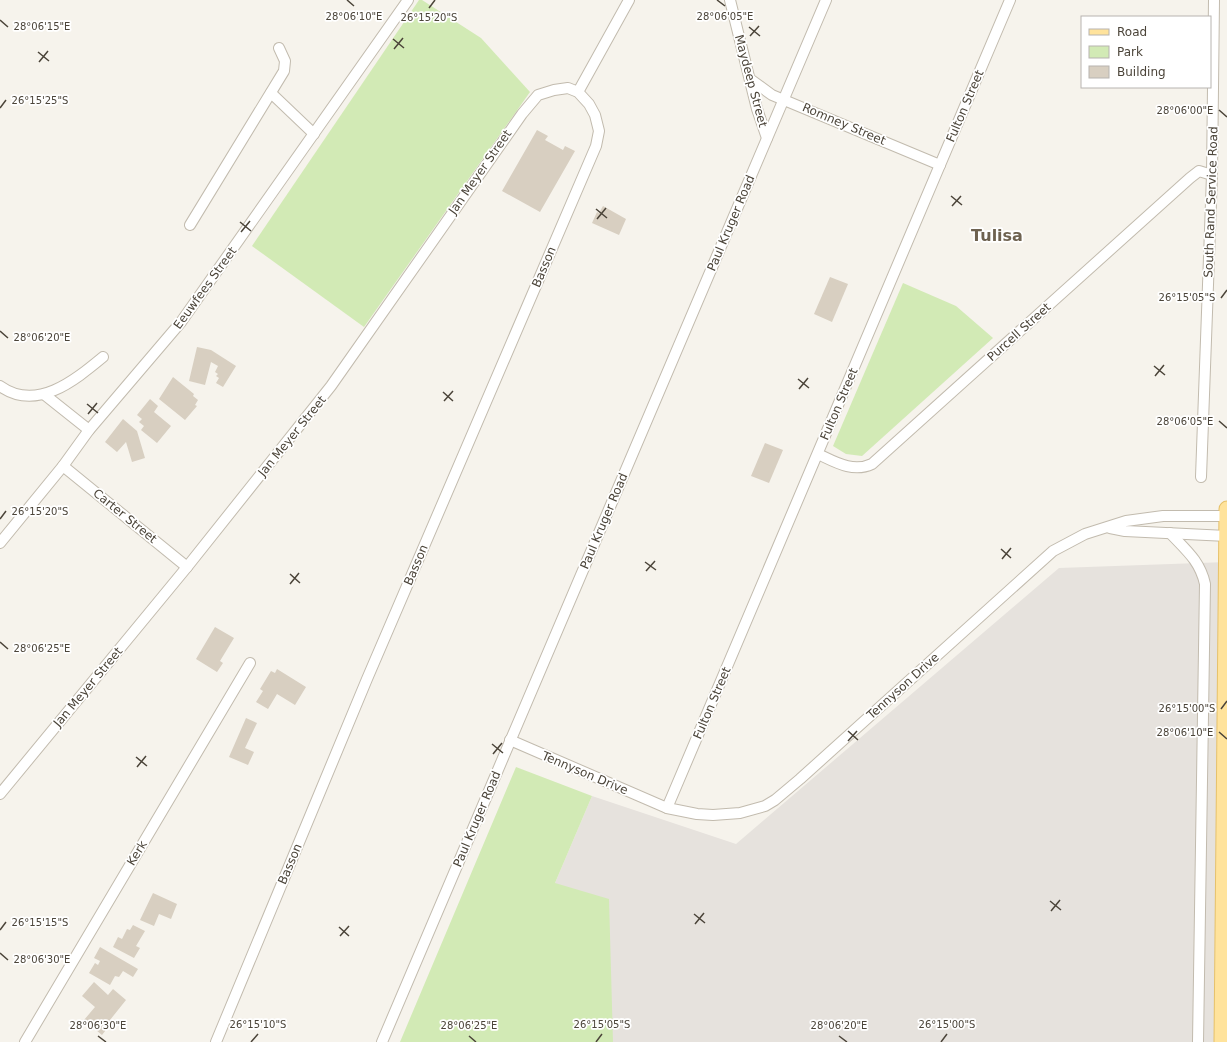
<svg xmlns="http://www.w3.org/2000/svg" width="1227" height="1042" font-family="'DejaVu Sans',sans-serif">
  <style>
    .industrial { fill: #e6e2dd }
    .green { fill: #d2eab5 }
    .building { fill: #d8cfc1 }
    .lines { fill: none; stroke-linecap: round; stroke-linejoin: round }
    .street-casing { stroke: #c2bbae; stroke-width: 12 }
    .primary-casing { stroke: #e6c16a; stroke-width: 17 }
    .street { stroke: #fff; stroke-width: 10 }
    .primary { stroke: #ffe39c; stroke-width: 15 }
    .ticks { fill: none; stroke: #4b4439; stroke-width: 1.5 }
    .labels { text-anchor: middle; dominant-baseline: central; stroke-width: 3.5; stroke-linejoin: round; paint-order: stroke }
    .street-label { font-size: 12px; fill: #4b4439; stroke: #fff }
    .district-label { font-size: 16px; font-weight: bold; fill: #6e6250; stroke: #fff }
    .ticks-label { font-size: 10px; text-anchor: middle; fill: #4b4439; stroke: #fff; stroke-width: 3.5; stroke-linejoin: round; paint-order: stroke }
  </style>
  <rect width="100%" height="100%" fill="#f6f3ec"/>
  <polygon class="industrial" points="1227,562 1227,1042 613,1042 555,883 592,796 736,844 1059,568"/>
  <g class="green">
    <polygon points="419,0 422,0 481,38 530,92 364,327 252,246"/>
    <polygon points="903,283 956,306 993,338 862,456 846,454 833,446"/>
    <polygon points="516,767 592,796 555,883 609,899 613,1042 400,1042"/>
  </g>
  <g class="building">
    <polygon points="537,130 548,136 545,140 563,150 565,146 575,151 540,212 502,191"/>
    <polygon points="603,206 626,219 619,235 592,223 597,212 599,213"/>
    <polygon points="830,277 848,284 832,322 814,314"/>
    <polygon points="197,347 211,350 236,366 223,387 216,383 219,378 216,376 218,374 215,372 218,366 211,362 205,385 189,381"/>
    <polygon points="173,377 194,394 193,396 198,400 195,405 197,406 185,420 159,399"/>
    <polygon points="150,399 158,406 154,412 171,426 157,443 141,430 144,426 139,422 142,419 137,415"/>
    <polygon points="123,419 137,431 145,458 132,462 126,442 117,452 105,442"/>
    <polygon points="765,443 783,450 769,483 751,476"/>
    <polygon points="215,627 234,638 220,661 223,663 217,672 196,659"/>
    <polygon points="277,669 306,687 295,705 277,694 268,709 256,702 263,691 260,689 271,671 275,673"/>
    <polygon points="246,718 257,723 245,748 254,752 248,765 229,757"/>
    <polygon points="153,893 177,904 171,919 159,914 154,926 140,920"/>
    <polygon points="133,925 145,931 136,946 140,948 134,958 113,947 118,937 122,939 127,929 130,930"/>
    <polygon points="100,947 138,969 133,977 123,971 119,977 115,976 110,985 89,973 95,963 98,965 100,961 94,958"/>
    <polygon points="94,982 108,995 113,989 126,1000 110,1020 112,1022 102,1035 84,1020 95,1007 82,996"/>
  </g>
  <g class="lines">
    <defs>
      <g id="street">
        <polyline points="730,0 757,109 767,138"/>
        <polyline points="750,79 772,95 940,165"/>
        <polyline points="578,92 629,0"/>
        <polyline points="271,93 314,134"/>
        <polyline points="190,225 284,71 285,61 279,48"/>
        <path d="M0 386C36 412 74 381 103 357"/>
        <polyline points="45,395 89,430"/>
        <path d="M818 454C835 462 853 473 872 464L1190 178 1199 171 1212 175"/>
        <polyline points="63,466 187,567"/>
        <polyline points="1201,477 1212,175 1214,0"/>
        <polyline points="1110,528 1125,531 1227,536"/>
        <path d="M1170 533C1186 550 1200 561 1205 584L1198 1042"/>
        <polyline points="0,543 63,466 89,430 181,322 408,0"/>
        <polyline points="510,740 667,808 697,814 713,815 740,813 765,806 775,800 800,779 1053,551 1085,534 1126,521 1163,516 1227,516"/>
        <polyline points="0,794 187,567 331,386 522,114 538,95 554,90 568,88 578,92 589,104 595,115 599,131 596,146 367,679 216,1042"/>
        <polyline points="667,808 1010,0"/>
        <polyline points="25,1042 250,663"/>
        <polyline points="382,1042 826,0"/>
      </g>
      <polyline id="primary" points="1222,1042 1227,509"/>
    </defs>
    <use href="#street" class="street-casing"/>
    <use href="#primary" class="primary-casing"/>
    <use href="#street" class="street"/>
    <use href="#primary" class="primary"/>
  </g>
  <path class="ticks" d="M347 0 354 6M717 0 725 6M429 8 435 0M0 20 8 27M749 27 760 36M750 36 759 26M393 39 404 48M394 49 403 38M38 52 49 61M39 62 48 51M0 108 6 100M1219 110 1227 117M951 196 962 205M952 206 961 196M596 209 607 218M597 219 606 208M240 222 251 231M241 232 250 221M1221 298 1227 290M0 331 8 338M1154 366 1165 375M1155 376 1164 365M798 379 809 388M799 389 808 378M443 392 453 401M444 401 453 391M87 404 98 413M88 414 97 403M1219 421 1227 428M0 519 6 511M1001 549 1011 558M1002 559 1011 548M645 562 656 570M646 571 655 561M290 574 300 583M290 584 299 573M0 642 8 649M1221 709 1227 701M848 731 858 740M1219 732 1227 739M848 741 857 731M492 744 503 753M493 754 502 743M136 757 147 766M137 767 146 756M1050 901 1061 910M1051 911 1060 900M694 914 705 923M695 924 704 913M339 927 349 936M0 930 6 922M340 936 349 926M0 953 8 960M98 1036 106 1042M469 1036 476 1042M839 1036 847 1042M251 1042 258 1034M596 1042 602 1034M941 1042 947 1034"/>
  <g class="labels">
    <g class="street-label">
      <text transform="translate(751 81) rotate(75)">Maydeep Street</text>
      <text transform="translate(965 106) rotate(-67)">Fulton Street</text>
      <text transform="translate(844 124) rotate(23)">Romney Street</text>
      <text transform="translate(480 172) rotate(-55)">Jan Meyer Street</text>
      <text transform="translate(1211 202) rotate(-88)">South Rand Service Road</text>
      <text transform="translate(731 223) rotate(-67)">Paul Kruger Road</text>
      <text transform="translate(544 267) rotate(-67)">Basson</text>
      <text transform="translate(205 288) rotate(-54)">Eeuwfees Street</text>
      <text transform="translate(1019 332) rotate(-42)">Purcell Street</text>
      <text transform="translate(839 404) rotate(-67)">Fulton Street</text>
      <text transform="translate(292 436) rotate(-51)">Jan Meyer Street</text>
      <text transform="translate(125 516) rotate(39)">Carter Street</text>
      <text transform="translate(604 521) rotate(-67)">Paul Kruger Road</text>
      <text transform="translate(416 565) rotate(-67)">Basson</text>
      <text transform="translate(903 686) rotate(-42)">Tennyson Drive</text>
      <text transform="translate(88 687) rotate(-50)">Jan Meyer Street</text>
      <text transform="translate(712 703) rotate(-67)">Fulton Street</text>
      <text transform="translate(585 773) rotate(23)">Tennyson Drive</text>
      <text transform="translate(477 819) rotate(-67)">Paul Kruger Road</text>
      <text transform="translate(137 853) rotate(-59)">Kerk</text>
      <text transform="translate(290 864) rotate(-67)">Basson</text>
    </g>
    <g class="district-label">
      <text x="997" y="235">Tulisa</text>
    </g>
  </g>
  <g class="ticks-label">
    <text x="354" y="20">28°06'10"E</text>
    <text x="725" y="20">28°06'05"E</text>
    <text x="429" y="21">26°15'20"S</text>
    <text x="42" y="30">28°06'15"E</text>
    <text x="40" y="104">26°15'25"S</text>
    <text x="1185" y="114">28°06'00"E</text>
    <text x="1187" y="301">26°15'05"S</text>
    <text x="42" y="341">28°06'20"E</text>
    <text x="1185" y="425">28°06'05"E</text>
    <text x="40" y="515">26°15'20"S</text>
    <text x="42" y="652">28°06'25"E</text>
    <text x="1187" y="712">26°15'00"S</text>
    <text x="1185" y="736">28°06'10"E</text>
    <text x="40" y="926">26°15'15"S</text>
    <text x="42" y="963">28°06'30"E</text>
    <text x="258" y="1028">26°15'10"S</text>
    <text x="602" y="1028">26°15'05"S</text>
    <text x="947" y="1028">26°15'00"S</text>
    <text x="98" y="1029">28°06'30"E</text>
    <text x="469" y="1029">28°06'25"E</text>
    <text x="839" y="1029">28°06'20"E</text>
  </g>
  <rect x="1081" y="16" width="130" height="72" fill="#ffffff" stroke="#b7b4b0"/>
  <rect x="1089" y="29" width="20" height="6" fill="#ffe39c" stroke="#b7b4b0"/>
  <text x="1117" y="36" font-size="12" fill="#4b4439">Road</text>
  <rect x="1089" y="46" width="20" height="12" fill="#d2eab5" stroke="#b7b4b0"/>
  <text x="1117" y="56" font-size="12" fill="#4b4439">Park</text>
  <rect x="1089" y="66" width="20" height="12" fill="#d8cfc1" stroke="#b7b4b0"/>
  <text x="1117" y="76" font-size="12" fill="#4b4439">Building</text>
</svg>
